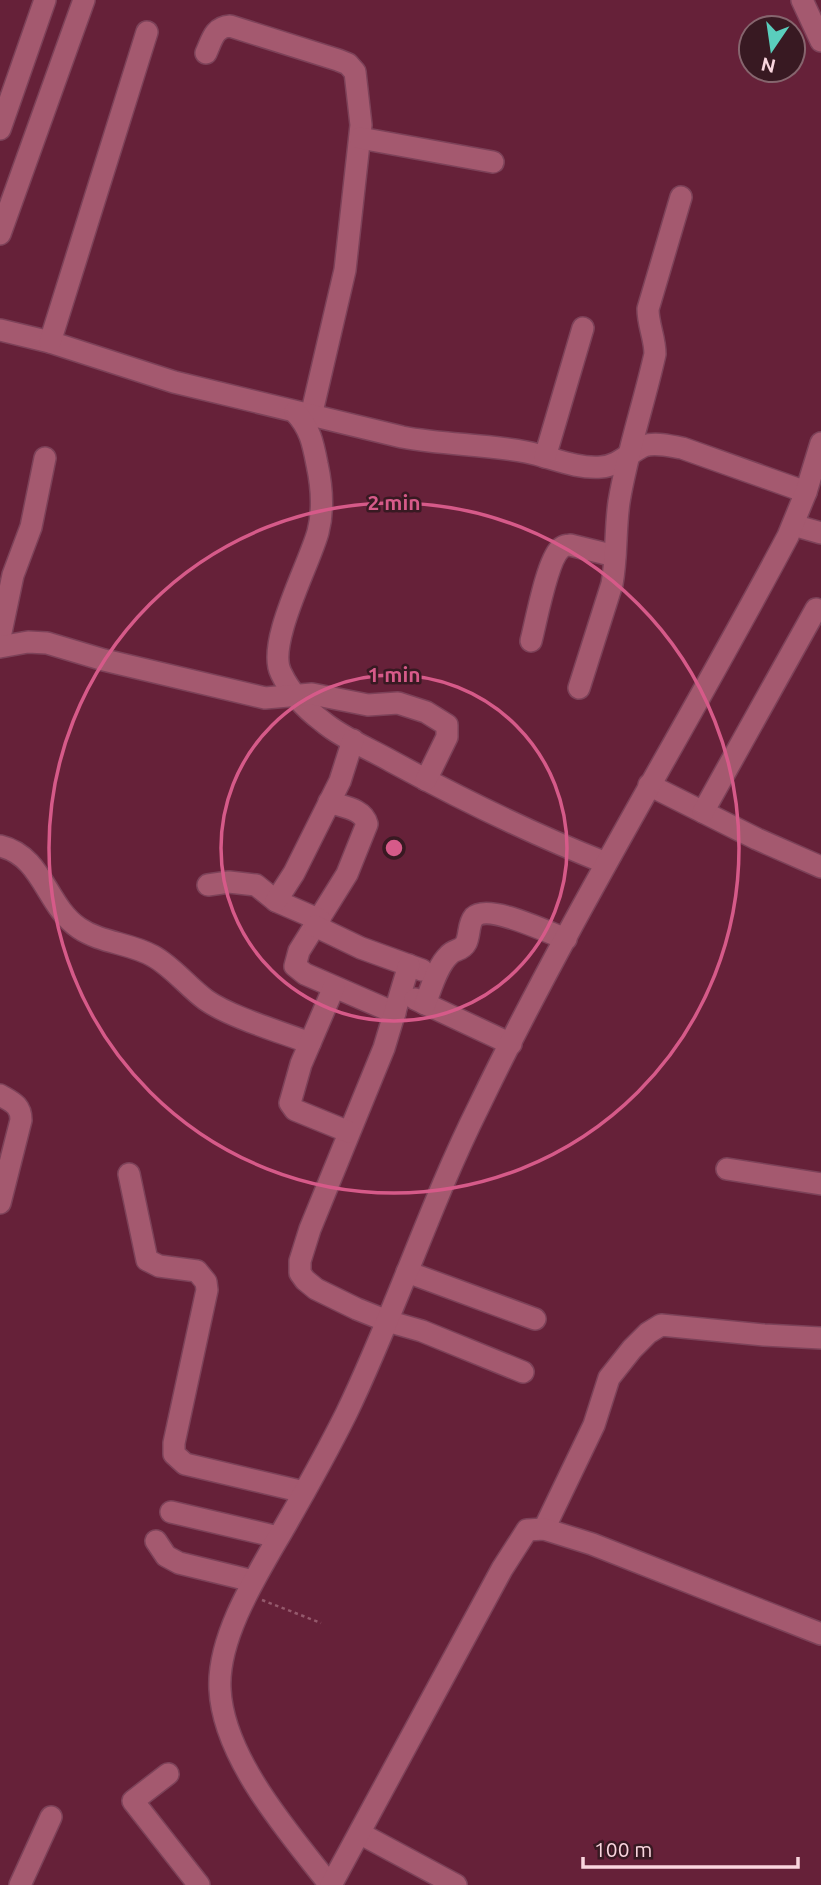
<svg xmlns="http://www.w3.org/2000/svg" width="821" height="1885" font-family="Ubuntu,sans-serif">
  <style>
    .lines { fill: none; stroke-linecap: round; stroke-linejoin: round }
    .minor-casing { stroke: #7d4259; stroke-width: 24 }
    .path { stroke: #94596c; stroke-width: 2.5; stroke-dasharray: 3.5 3.5; stroke-linecap: butt }
    .minor { stroke: #a4596f; stroke-width: 21 }
    .ring { fill: none; stroke: #d65a89; stroke-width: 3.5 }
    .centre { fill: #d65a89; stroke: #381922; stroke-width: 3.5 }
    .ring-label { font-size: 21px; text-anchor: middle; font-weight: bold; fill: #d65a89; stroke: #381922; stroke-width: 5; stroke-linejoin: round; paint-order: stroke }
  </style>
  <rect width="100%" height="100%" fill="#662139"/>
  <g class="lines">
    <defs>
      <g id="minor">
        <polyline points="802,0 821,41"/>
        <path d="M206 53C212 40 214 27 230 26L338 60 348 64 355 72 361 125 345 270 311 416"/>
        <polyline points="0,129 45,0"/>
        <polyline points="360,138 493,162"/>
        <polyline points="0,234 84,0"/>
        <path d="M0 330 50 342 174 382 402 437C443 445 485 444 526 452 551 457 575 469 601 467 618 466 629 453 644 446 655 442 670 446 682 448L806 492"/>
        <polyline points="50,342 147,32"/>
        <path d="M295 412C310 428 313 443 317 464 322 487 324 509 318 532 309 565 266 644 281 673 290 692 306 709 322 721 342 738 368 748 391 761 461 799 532 834 606 863"/>
        <polyline points="545,457 583,328"/>
        <polyline points="793,525 821,533"/>
        <polyline points="0,637 13,575 31,527 45,458"/>
        <path d="M531 641C536 622 547 561 560 549 564 545 564 546 570 545L615 556"/>
        <polyline points="0,647 28,642 47,643 104,660 265,698 312,694 368,705 398,703 426,712 447,725 447,737 426,780"/>
        <path d="M579 688 612 584C617 557 615 530 619 502 627 452 644 404 655 354 655 338 648 325 648 309L681 197"/>
        <polyline points="649,785 757,839 821,867"/>
        <path d="M329 802C342 807 363 808 367 824L347 874 299 951 295 966 305 974 395 1013"/>
        <polyline points="703,812 816,609"/>
        <path d="M0 846C43 856 46 906 79 928 101 943 130 943 153 956 173 967 188 987 206 1000 230 1017 281 1032 310 1043"/>
        <polyline points="208,885 229,882 256,885 276,901 320,920"/>
        <polyline points="276,901 294,873 340,781 353,740"/>
        <polyline points="315,926 361,948 422,970"/>
        <polyline points="409,965 384,1048 310,1229 300,1261 300,1273 305,1280 316,1289 357,1309 387,1321 422,1331 523,1372"/>
        <polyline points="334,987 301,1064 290,1103 295,1110 349,1132"/>
        <polyline points="415,999 511,1044"/>
        <path d="M425 1004C431 989 437 966 449 955 454 949 462 951 466 943 470 935 468 924 474 917 488 903 549 933 566 939"/>
        <path d="M0 1095C12 1102 21 1105 21 1120L0 1203"/>
        <polyline points="727,1169 821,1184"/>
        <polyline points="129,1174 147,1260 159,1266 197,1271 206,1282 207,1290 174,1443 174,1454 185,1464 304,1492"/>
        <polyline points="407,1272 535,1319"/>
        <polyline points="171,1512 278,1537"/>
        <polyline points="544,1529 594,1425 609,1378 632,1349 648,1333 661,1325 764,1335 821,1338"/>
        <polyline points="156,1541 166,1556 179,1563 253,1581"/>
        <polyline points="168,1774 133,1801 199,1885"/>
        <polyline points="361,1834 456,1885"/>
        <polyline points="20,1885 51,1817"/>
        <path d="M330 1885C289 1833 223 1758 220 1689 217 1634 262 1567 288 1521 308 1486 328 1450 346 1414 395 1313 429 1206 479 1106 573 911 687 727 788 536L806 492 821 443"/>
        <polyline points="331,1885 502,1569 527,1530 544,1529 592,1544 821,1634"/>
      </g>
    </defs>
    <use href="#minor" class="minor-casing"/>
    <polyline class="path" points="262,1600 321,1623"/>
    <use href="#minor" class="minor"/>
  </g>
  <g class="ring">
    <circle cx="394" cy="848" r="173"/>
    <circle cx="394" cy="848" r="345"/>
  </g>
  <circle cx="394" cy="848" r="10" class="centre"/>
  <g class="ring-label">
    <text x="394" y="510">2 min</text>
    <text x="394" y="682">1 min</text>
  </g>
  <g transform="translate(772 49) rotate(193)"><circle r="33" fill="#381922" stroke="#86656e" stroke-width="2"/>
  <path d="M0-5L12 26L0 18L-12 26Z" fill="#5acebd"/>
  <text y="-10" font-size="19" font-weight="bold" text-anchor="middle" fill="#fad6df">N</text>
  </g>
  <path d="M583 1857v10h215v-10" fill="none" stroke="#fad6df" stroke-width="3.5"/>
  <text x="594" y="1857" font-size="21" fill="#fad6df" stroke="#381922" stroke-width="5" paint-order="stroke">100 m</text>
</svg>
